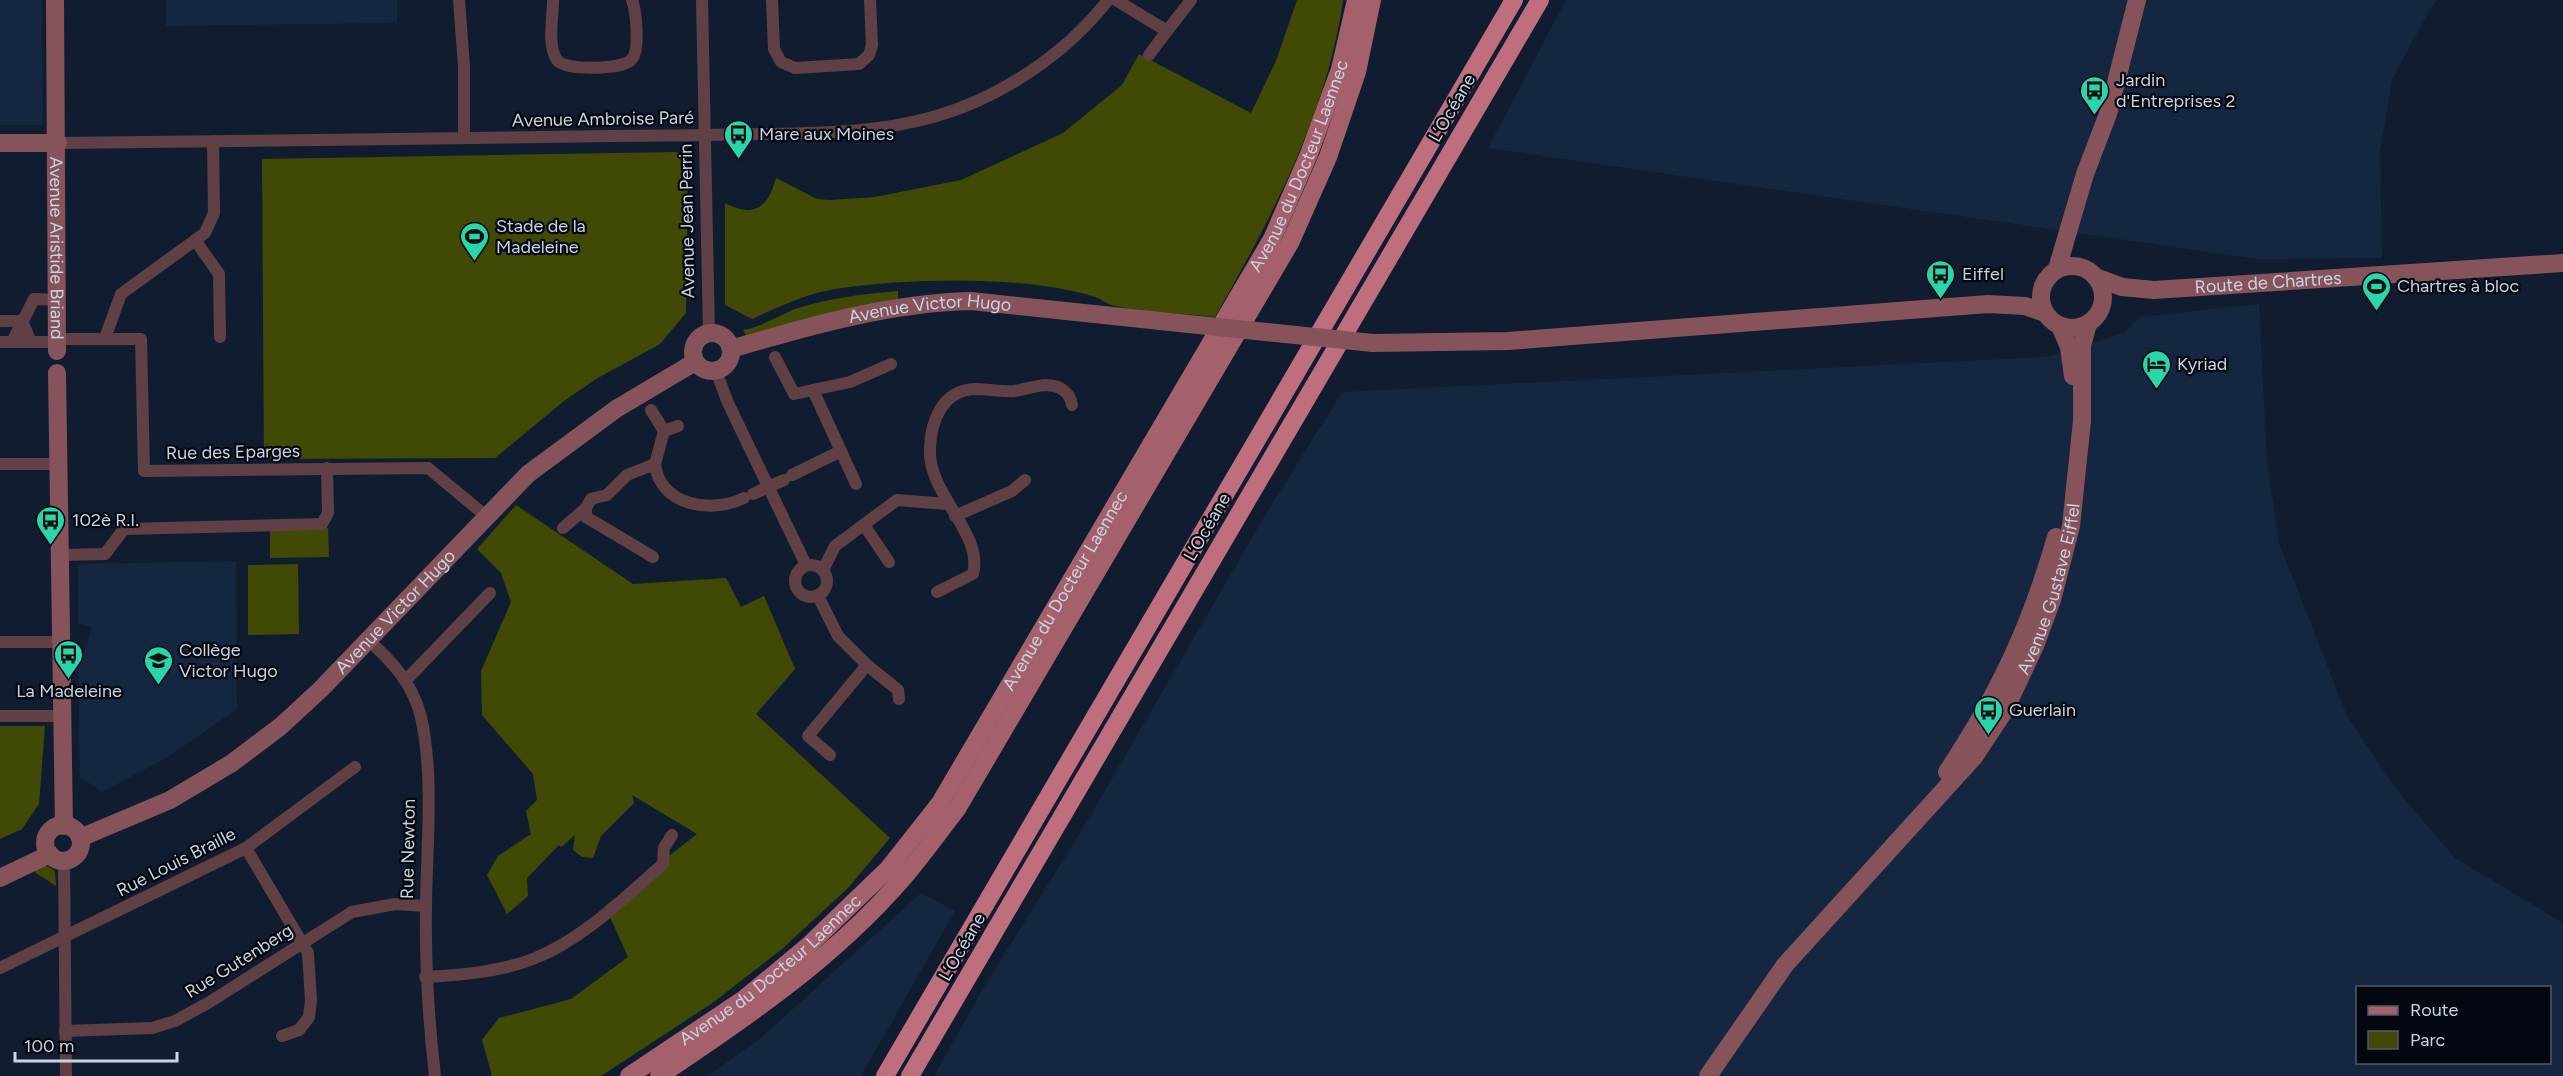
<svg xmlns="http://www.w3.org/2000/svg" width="2563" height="1076" font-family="Figtree,sans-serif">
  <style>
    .built { fill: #152640; fill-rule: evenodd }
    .green { fill: #414a05 }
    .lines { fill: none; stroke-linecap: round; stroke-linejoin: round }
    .street { stroke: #614045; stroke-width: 12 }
    .secondary { stroke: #87535b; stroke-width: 18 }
    .primary { stroke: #a4616c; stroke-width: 18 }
    .highway { stroke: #be6e7c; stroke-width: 18 }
    .secondary-bridge { stroke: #87535b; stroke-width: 18 }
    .labels { text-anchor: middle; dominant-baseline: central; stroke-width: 4.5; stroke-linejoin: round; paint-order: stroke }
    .poi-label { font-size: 18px; fill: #cad3e2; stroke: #030710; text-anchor: start }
    .street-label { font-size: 18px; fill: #cad3e2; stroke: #030710 }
  </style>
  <rect width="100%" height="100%" fill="#101d31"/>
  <g class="built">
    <polygon points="0,0 42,0 43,125 0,125"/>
    <polygon points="166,0 397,0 397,23 166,26"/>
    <polygon points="1566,0 2437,0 2429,11 2392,80 2380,151 2382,258 2257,259 1488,148"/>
    <path d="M2259 304 2267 462 2279 543 2347 716 2397 790 2455 858 2563 923V1076H934L984 987 1082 830 1267 512 1342 392 2046 357 2124 333 2139 317ZM2358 988H2550V1062H2358Z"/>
    <polygon points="236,561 237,709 168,757 102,792 80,777 78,661 81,661 92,628 78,623 78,564"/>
    <polygon points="921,893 955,911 861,1076 708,1076 762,1037"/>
  </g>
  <g class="green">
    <path d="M1297 0H1343C1327 114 1271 218 1215 317 1182 313 1147 313 1115 306 1108 305 1102 299 1095 297 1025 275 913 278 841 288 810 292 780 306 752 319L725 305V203C754 218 768 208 776 178L817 199 830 200 875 197 961 180 1063 133 1122 85 1139 54 1251 113 1276 61Z"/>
    <polygon points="677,152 688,163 686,313 660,344 596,379 564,401 495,458 264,459 262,159"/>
    <path d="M898 291V300L746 335 743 330C762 327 777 316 795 309 829 298 863 294 898 291Z"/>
    <polygon points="516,505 633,584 726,578 741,607 764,596 795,669 756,714 890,838 848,888 782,949 711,1004 601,1076 492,1076 482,1040 499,1018 571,999 628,957 605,906 697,834 632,795 634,803 601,836 593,858 582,857 573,850 575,835 561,847 559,845 527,878 528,896 507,914 487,875 498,856 531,834 526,811 537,800 533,774 482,715 481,671 511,602 501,573 477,549"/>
    <polygon points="328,528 329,557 270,558 270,529"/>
    <polygon points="298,564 299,634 248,635 248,565"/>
    <polygon points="0,726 45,726 39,804 22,829 0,839"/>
    <polygon points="45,865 55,871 56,886 36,873 34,870"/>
  </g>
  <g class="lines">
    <g class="street">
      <polyline points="459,0 464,67 464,138"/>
      <path d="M553 0C553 17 547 46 557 60 565 71 624 70 632 59 640 50 636 10 632 0"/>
      <polyline points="702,0 709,333"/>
      <polyline points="772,0 774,49 781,62 795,68 859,64 869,55 872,45 870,0"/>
      <polyline points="1116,0 1167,31 1191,0"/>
      <polyline points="1149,55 1167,31"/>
      <path d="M58 143C242 141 427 139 611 136 664 136 717 135 770 134 826 133 879 132 933 117 999 99 1066 54 1108 0"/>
      <polyline points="195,240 219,274 220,337"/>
      <polyline points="0,321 22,321 31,342"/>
      <polyline points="105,338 121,294 205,233 214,213 213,141"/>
      <polyline points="57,339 141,339 144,471 428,468 486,516"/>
      <polyline points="0,342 57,342"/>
      <polyline points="12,342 34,299 57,300"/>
      <polyline points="775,357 794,394 813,390"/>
      <polyline points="716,371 728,403 806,565"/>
      <polyline points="651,410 664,431"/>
      <polyline points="0,464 60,464"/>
      <polyline points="655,464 664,431 678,426"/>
      <polyline points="792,475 841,451"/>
      <polyline points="856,484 813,390 850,382 891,364"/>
      <polyline points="753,494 784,480"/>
      <polyline points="955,516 1012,491 1025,480"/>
      <polyline points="864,525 889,562"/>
      <polyline points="563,528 586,508"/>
      <polyline points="61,555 105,554 124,529 322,524 328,513 327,468"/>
      <path d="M653 557 586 517V508L591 499 607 495 627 475 655 464C660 506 712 514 744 498"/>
      <circle cx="811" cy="581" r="16"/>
      <polyline points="823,570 835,546 897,500 947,504"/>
      <path d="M937 592 973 574C984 533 927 494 930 448 931 421 942 391 974 389 988 389 1001 392 1015 391 1028 389 1047 381 1060 388 1067 392 1071 398 1072 405"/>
      <polyline points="818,596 838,636 867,665 898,690 899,699"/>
      <path d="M368 640C392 661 413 684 421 717 434 777 427 842 426 903 425 964 428 1016 435 1076"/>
      <polyline points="0,642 62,642"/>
      <polyline points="406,680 490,593"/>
      <polyline points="0,716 63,716"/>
      <polyline points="830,755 808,736 867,665"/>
      <polyline points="246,848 308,953 311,1000 309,1017 299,1030 282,1036"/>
      <polyline points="64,861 66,1076"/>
      <polyline points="0,968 246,848 355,767"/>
      <path d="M425 977C460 975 500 972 533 959 582 940 624 898 663 864L664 848 672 835"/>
      <polyline points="65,1031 152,1028 175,1021 208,1003 352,912 395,904 426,906"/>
    </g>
    <g class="secondary">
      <path id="s1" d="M55 0 57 351"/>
      <polyline points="0,143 58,143"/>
      <circle cx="2072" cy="297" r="31"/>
      <polyline points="2057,269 2085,174 2108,114 2137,0"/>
      <path id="s2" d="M2098 278 2122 287 2154 290 2563 263"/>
      <polyline points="2060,326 2069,347 2073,376"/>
      <circle cx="712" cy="352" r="19"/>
      <polyline points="1373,343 1508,341 1988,304 2025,306 2045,313"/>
      <path id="s3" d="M731 349C809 326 889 303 971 301L1208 326"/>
      <polyline points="57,373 64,826"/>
      <path d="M1947 772C1999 693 2030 628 2056 537"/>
      <circle cx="63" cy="843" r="18"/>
      <path id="s4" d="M80 838 170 800 232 763 281 726 321 689 528 474 616 409 695 362"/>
      <polyline points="0,878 50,854"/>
      <path id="s5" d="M1708 1076 1785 965 1974 757 2005 710 2035 646 2052 600 2071 526 2082 421V346L2088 324"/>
    </g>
    <g class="primary">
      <path id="s6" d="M629 1076 744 999 808 946 888 869 940 803 1272 239 1309 154 1340 69 1356 0"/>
      <path d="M659 1076C746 1018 834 958 903 878 922 856 939 832 957 809L1290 243 1328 157 1357 72 1372 0"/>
    </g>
    <g class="highway">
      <polyline points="885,1076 1514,0"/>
      <polyline points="910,1076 1540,0"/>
    </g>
    <polyline class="secondary-bridge" points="1208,326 1373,343"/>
  </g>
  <defs>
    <symbol id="bus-pin" viewBox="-11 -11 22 30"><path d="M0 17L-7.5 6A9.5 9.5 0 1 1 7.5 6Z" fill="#2ad5ac" stroke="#030710"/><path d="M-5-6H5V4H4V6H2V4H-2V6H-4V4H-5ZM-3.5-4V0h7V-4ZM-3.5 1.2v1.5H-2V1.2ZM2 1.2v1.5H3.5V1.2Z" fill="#111"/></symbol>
    <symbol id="stadium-pin" viewBox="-11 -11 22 30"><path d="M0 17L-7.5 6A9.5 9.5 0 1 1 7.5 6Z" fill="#2ad5ac" stroke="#030710"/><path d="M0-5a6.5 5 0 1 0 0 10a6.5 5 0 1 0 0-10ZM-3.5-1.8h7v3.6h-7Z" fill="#111"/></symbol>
    <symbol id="hotel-pin" viewBox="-11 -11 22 30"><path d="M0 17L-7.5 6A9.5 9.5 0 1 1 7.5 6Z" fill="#2ad5ac" stroke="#030710"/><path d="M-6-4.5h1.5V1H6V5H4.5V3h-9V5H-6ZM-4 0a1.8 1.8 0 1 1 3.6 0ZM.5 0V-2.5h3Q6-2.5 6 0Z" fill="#111"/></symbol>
    <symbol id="school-pin" viewBox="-11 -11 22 30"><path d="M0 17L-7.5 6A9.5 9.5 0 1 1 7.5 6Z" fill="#2ad5ac" stroke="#030710"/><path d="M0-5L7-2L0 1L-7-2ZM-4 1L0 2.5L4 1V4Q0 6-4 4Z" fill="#111"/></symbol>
  </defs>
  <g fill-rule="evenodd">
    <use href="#bus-pin" x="2078" y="74" width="33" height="45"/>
    <use href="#bus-pin" x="722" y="118" width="33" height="45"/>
    <use href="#stadium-pin" x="458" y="220" width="33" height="45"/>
    <use href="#bus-pin" x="1924" y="258" width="33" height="45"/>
    <use href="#stadium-pin" x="2360" y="270" width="33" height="45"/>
    <use href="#hotel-pin" x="2140" y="348" width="33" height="45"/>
    <use href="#bus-pin" x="34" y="504" width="33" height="45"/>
    <use href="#bus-pin" x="52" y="638" width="33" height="45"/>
    <use href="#school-pin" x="142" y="644" width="33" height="45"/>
    <use href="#bus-pin" x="1972" y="694" width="33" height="45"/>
  </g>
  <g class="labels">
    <g class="poi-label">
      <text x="2116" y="80">Jardin<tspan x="2116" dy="21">d'Entreprises 2</tspan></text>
      <text x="759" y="134">Mare aux Moines</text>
      <text x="496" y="226">Stade de la<tspan x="496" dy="21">Madeleine</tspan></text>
      <text x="1962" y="274">Eiffel</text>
      <text x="2397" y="286">Chartres à bloc</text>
      <text x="2177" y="364">Kyriad</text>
      <text x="72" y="520">102è R.I.</text>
      <text x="179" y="650">Collège<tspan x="179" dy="21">Victor Hugo</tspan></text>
      <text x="69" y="691" text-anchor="middle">La Madeleine</text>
      <text x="2009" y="710">Guerlain</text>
    </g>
    <g class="street-label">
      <text transform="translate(1452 108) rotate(-60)">L’Océane</text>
      <text transform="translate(603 119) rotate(-1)">Avenue Ambroise Paré</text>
      <text stroke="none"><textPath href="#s6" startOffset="1149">Avenue du Docteur Laennec</textPath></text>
      <text transform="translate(687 221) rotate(-91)">Avenue Jean Perrin</text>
      <text stroke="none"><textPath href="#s1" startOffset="248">Avenue Aristide Briand</textPath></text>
      <text stroke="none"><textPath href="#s2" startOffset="172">Route de Chartres</textPath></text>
      <text stroke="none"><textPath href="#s3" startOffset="204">Avenue Victor Hugo</textPath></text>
      <text transform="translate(233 452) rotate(-1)">Rue des Eparges</text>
      <text transform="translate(1207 527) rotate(-60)">L’Océane</text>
      <text stroke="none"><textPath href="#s5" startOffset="602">Avenue Gustave Eiffel</textPath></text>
      <text stroke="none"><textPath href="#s6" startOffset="663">Avenue du Docteur Laennec</textPath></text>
      <text stroke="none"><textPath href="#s4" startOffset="393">Avenue Victor Hugo</textPath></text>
      <text transform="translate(408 849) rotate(-89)">Rue Newton</text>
      <text transform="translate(176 862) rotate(-27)">Rue Louis Braille</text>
      <text transform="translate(962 947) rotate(-60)">L’Océane</text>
      <text transform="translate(239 961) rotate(-32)">Rue Gutenberg</text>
      <text stroke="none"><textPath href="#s6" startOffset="177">Avenue du Docteur Laennec</textPath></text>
    </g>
  </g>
  <rect x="2356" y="986" width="195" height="78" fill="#030710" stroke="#535964" stroke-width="1.5"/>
  <rect x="2368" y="1006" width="30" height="9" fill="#a4616c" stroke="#535964" stroke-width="1.5"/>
  <text x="2410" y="1016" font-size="18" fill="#cad3e2">Route</text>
  <rect x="2368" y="1031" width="30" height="18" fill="#414a05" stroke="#535964" stroke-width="1.5"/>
  <text x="2410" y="1046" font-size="18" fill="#cad3e2">Parc</text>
  <path d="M15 1052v9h162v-9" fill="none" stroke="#cad3e2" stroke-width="3"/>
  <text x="24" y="1052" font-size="18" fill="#cad3e2" stroke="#030710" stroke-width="4.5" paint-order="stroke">100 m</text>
</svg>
